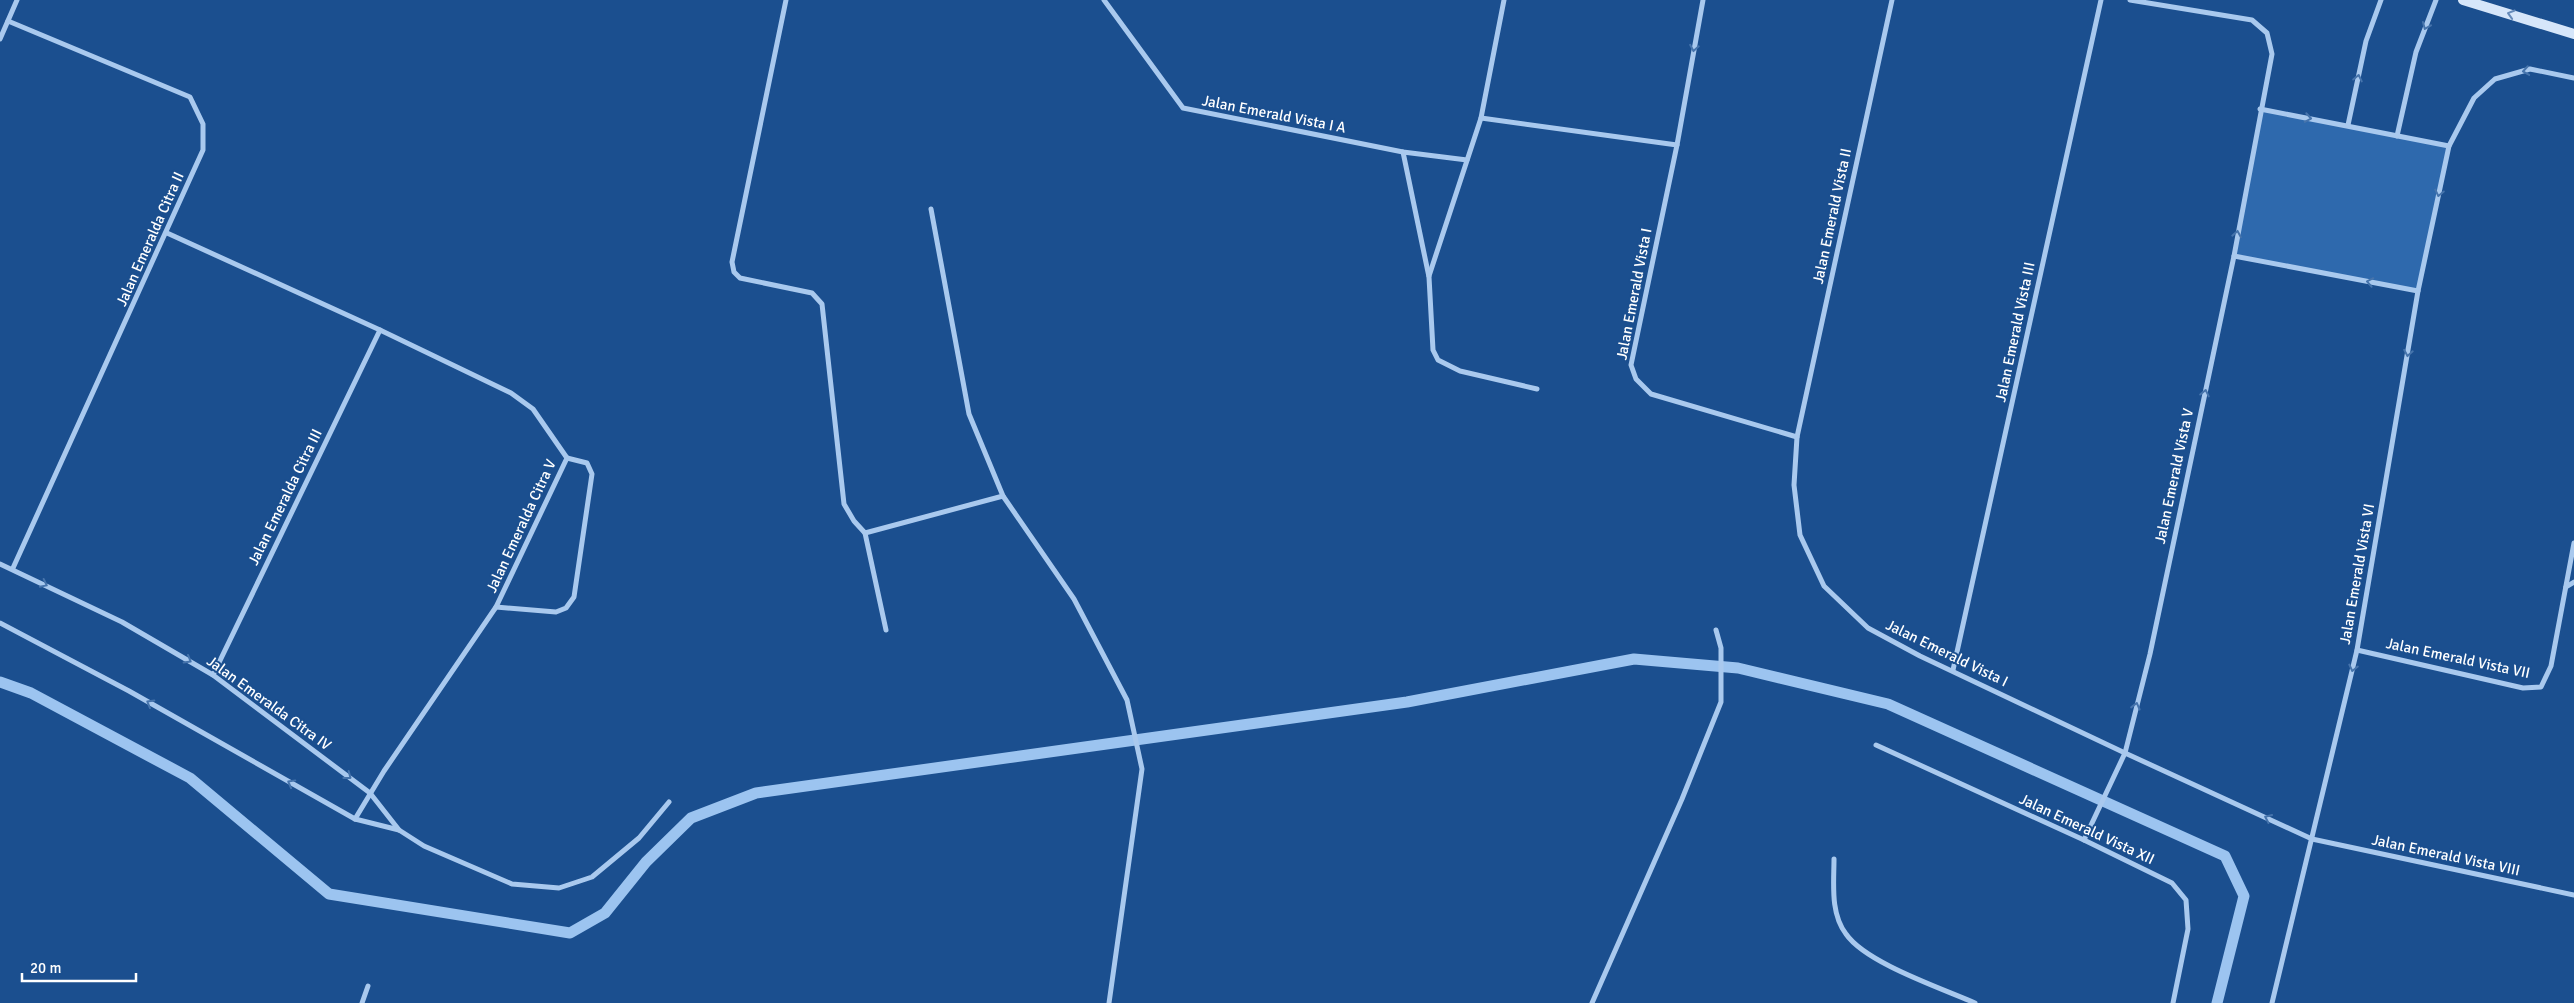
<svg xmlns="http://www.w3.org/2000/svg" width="2574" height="1003" font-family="Signika,sans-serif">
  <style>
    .green { fill: #2e69ad }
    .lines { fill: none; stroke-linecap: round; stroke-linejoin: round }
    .stream { stroke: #9cc4f0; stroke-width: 11 }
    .minor { stroke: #a9c9ee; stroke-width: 5 }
    .secondary { stroke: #d6e6fa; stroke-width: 10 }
    .oneway { stroke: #668bba }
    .oneway2 { stroke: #4674ac }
    .labels { text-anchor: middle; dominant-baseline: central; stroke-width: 4; stroke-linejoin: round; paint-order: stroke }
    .street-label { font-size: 15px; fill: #fff; stroke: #1b4f8f }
  </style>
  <rect width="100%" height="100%" fill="#1b4f8f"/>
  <polygon class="green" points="2260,109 2449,146 2418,291 2234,256"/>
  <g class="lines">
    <polyline class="stream" points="0,682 31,693 190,778 329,894 570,933 605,913 646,862 691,818 756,793 1407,702 1634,659 1738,668 1888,704 2225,856 2244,896 2217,1003"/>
    <g class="minor">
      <polyline points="786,0 732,262 734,272 740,278 812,293 822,304 844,504 854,521 865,533 1003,496"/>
      <polyline points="1104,0 1183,108 1403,152 1467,160"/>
      <polyline points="1703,0 1677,145 1631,365 1636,379 1651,394 1797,437"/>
      <polyline points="1892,0 1797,437 1794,485 1800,535 1824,586 1868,628 1920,656 2125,753 2312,839 2574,895"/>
      <polyline points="8,21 190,97 203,124 203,150 13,568"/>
      <polyline points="0,39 17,0"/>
      <polyline points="2260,109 2449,146"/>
      <polyline points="1481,118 1677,145"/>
      <polyline points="2348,125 2366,41 2381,0"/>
      <polyline points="2397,136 2416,52 2436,0"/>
      <polyline points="1403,152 1429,277 1433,350 1438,360 1460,371 1537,389"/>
      <polyline points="931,209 969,414 1003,496 1074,599 1127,700 1142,769 1109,1003"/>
      <polyline points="167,233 380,330 511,393 533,409 567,458"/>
      <polyline points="2234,256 2418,291"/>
      <polyline points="1429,276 1481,118 1504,0"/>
      <polyline points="865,533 886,630"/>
      <polyline points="0,564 122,622 213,675 370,793 399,830"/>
      <polyline points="2566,587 2574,582"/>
      <polyline points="496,607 556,612 566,608 574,597 592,474 587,463 567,458"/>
      <polyline points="0,623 129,691 355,819 399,830 424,846 512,884 559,888 592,877 639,838 669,802"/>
      <polyline points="2357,650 2523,688 2541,687 2551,666 2574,543"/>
      <polyline points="1953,670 2101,0"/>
      <polyline points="213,675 380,330"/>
      <polyline points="1876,745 2084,840 2172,883 2186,900 2188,929 2173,1003"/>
      <polyline points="355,819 384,771 496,607 567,458"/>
      <polyline points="2084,840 2125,753 2150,654 2234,256 2272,54 2267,33 2252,20 2130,0"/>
      <path d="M1834 859C1834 883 1830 913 1846 934 1866 963 1941 988 1975 1003"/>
      <polyline points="362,1003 368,986"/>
      <polyline points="1592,1003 1682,799 1721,702 1721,648 1716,630"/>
      <polyline points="2272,1003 2357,650 2418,291 2449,146 2474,98 2495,79 2530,69 2574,78"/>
    </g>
    <polyline class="secondary" points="2463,0 2574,34"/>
  </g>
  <defs><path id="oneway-chevron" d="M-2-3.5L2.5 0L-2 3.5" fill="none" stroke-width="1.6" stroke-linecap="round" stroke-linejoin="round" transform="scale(1.25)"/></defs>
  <use class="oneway" href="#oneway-chevron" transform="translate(2511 14) rotate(-163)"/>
  <g class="oneway2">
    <use href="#oneway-chevron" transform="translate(2426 26) rotate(112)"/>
    <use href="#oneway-chevron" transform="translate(1694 48) rotate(100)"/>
    <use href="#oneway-chevron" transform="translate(2526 71) rotate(171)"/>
    <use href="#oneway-chevron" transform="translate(2358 78) rotate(-78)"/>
    <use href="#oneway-chevron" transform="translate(2308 118) rotate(10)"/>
    <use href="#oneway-chevron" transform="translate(2439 193) rotate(102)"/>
    <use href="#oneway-chevron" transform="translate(2237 234) rotate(-80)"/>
    <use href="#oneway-chevron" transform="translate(2370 282) rotate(-169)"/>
    <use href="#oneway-chevron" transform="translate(2408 353) rotate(100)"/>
    <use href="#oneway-chevron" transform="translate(2205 393) rotate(-78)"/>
    <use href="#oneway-chevron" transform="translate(44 584) rotate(26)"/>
    <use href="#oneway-chevron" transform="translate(188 660) rotate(30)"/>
    <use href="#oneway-chevron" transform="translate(2353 668) rotate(103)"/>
    <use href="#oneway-chevron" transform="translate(150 703) rotate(-150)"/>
    <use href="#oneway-chevron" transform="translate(2136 706) rotate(-76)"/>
    <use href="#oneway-chevron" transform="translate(348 776) rotate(37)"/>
    <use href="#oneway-chevron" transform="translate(291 783) rotate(-151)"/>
    <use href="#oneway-chevron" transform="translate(2268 818) rotate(-156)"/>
  </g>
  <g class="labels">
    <g class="street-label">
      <text transform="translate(1274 114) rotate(11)">Jalan Emerald Vista I A</text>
      <text transform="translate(1832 216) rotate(-78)">Jalan Emerald Vista II</text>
      <text transform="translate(150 239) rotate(-66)">Jalan Emeralda Citra II</text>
      <text transform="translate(1634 294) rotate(-79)">Jalan Emerald Vista I</text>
      <text transform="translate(2015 332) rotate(-78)">Jalan Emerald Vista III</text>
      <text transform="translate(2174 476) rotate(-78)">Jalan Emerald Vista V</text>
      <text transform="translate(285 497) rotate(-64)">Jalan Emeralda Citra III</text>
      <text transform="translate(521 526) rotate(-65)">Jalan Emeralda Citra V</text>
      <text transform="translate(2357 574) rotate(-80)">Jalan Emerald Vista VI</text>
      <text transform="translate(1947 653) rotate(26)">Jalan Emerald Vista I</text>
      <text transform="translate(2458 658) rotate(12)">Jalan Emerald Vista VII</text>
      <text transform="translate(269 703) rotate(36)">Jalan Emeralda Citra IV</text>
      <text transform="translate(2087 829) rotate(25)">Jalan Emerald Vista XII</text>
      <text transform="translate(2446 855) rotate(12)">Jalan Emerald Vista VIII</text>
    </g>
  </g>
  <path d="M22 973v8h114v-8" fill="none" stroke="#ffffff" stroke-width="2.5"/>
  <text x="30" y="973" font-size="15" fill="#ffffff" stroke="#1b4f8f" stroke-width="4" paint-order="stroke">20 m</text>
</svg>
